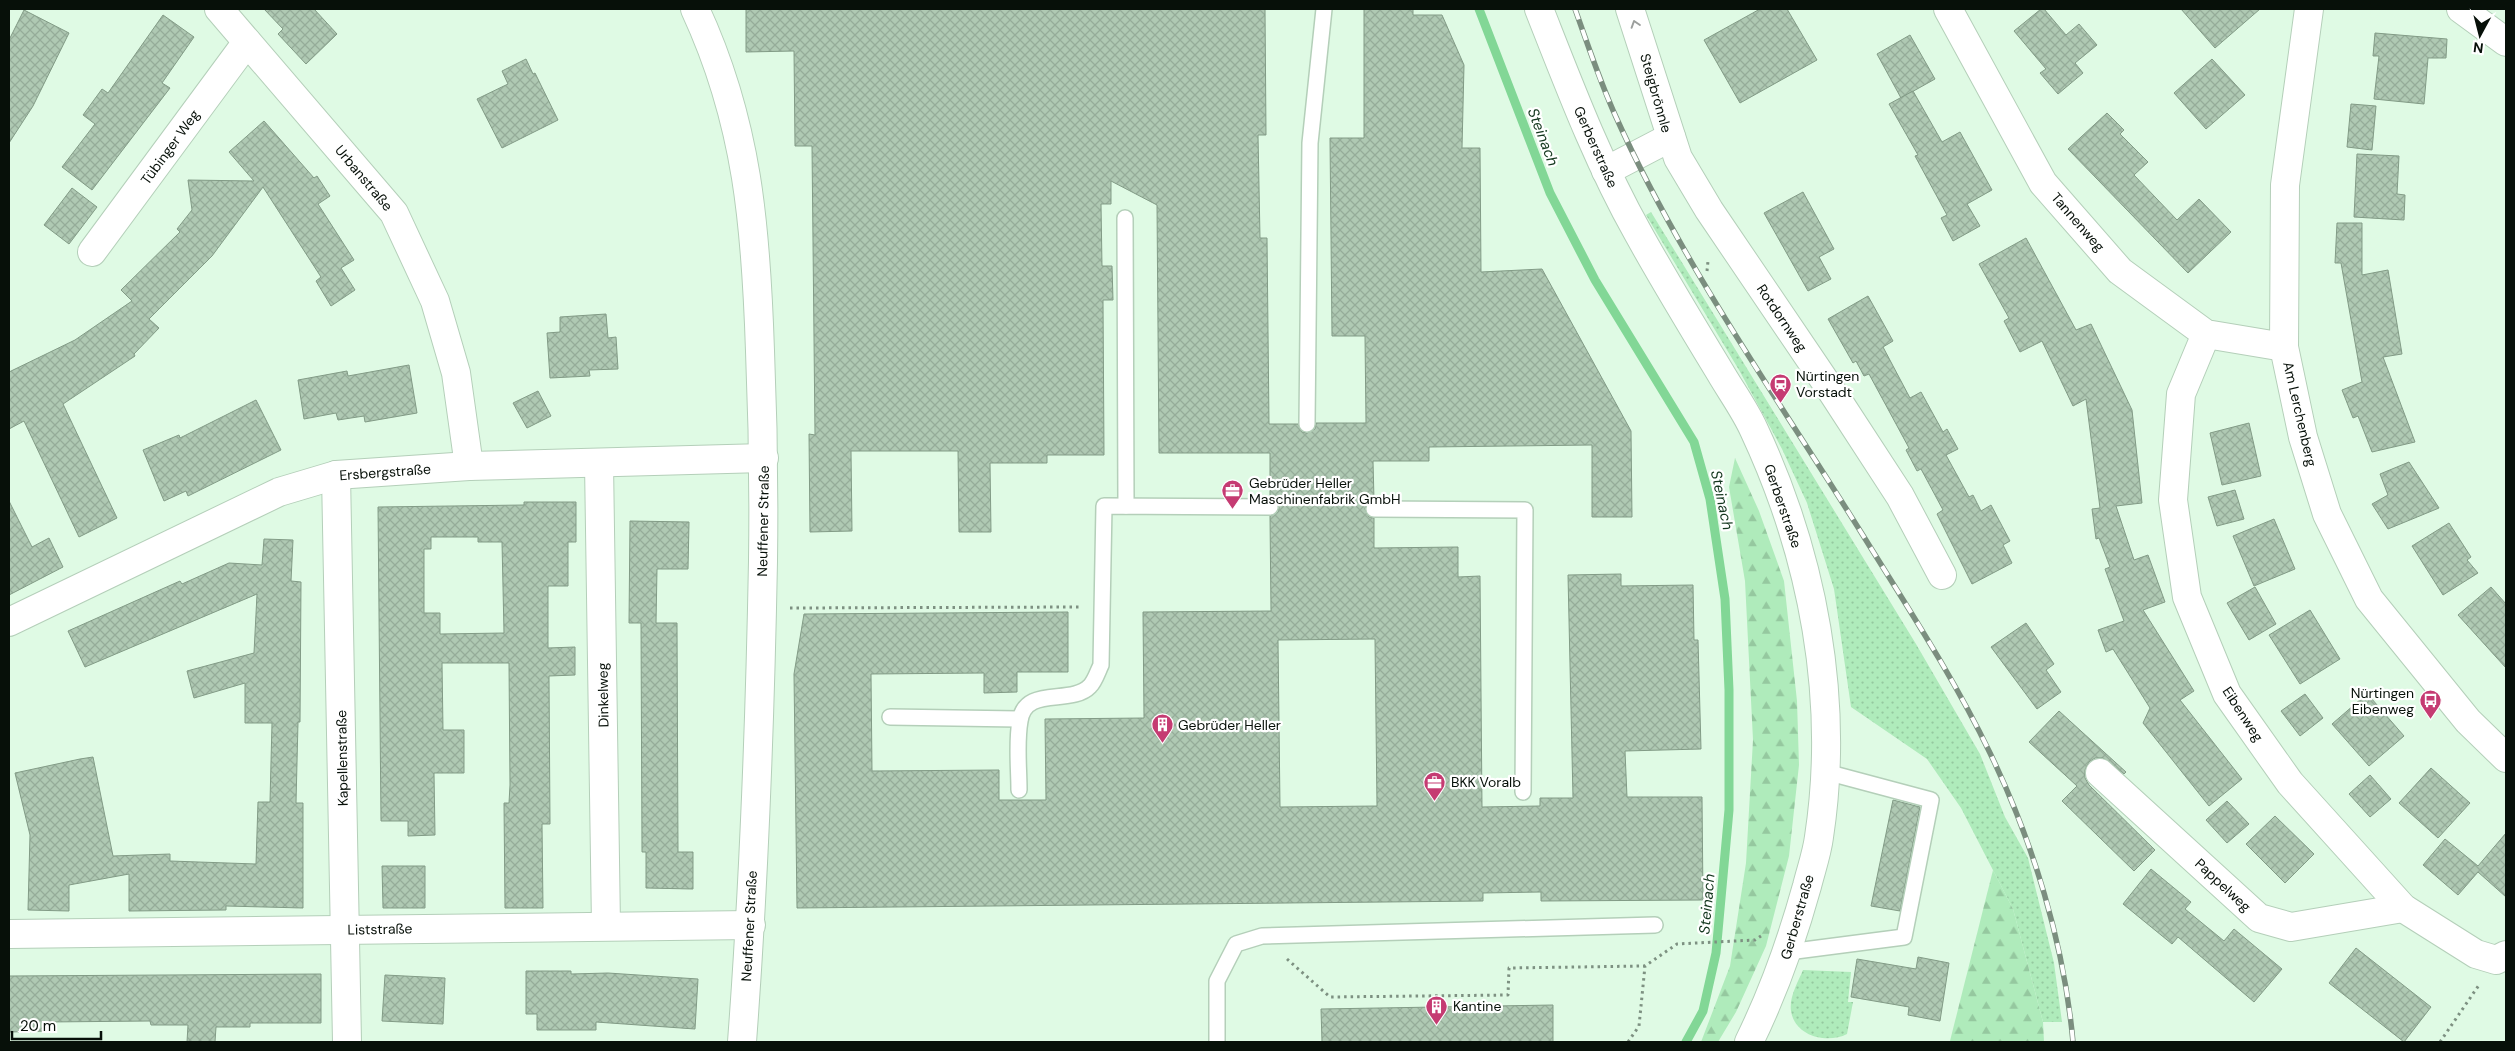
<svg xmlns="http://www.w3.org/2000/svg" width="2515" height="1051" font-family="'DM Sans',sans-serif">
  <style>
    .grass { fill: url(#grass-dots) }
    .forest { fill: url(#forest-firs) }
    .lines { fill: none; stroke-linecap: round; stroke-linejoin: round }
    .stream { stroke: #82d796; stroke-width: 9 }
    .building { fill: url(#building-cross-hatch); stroke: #829b86; fill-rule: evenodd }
    .service-casing { stroke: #b4cfb9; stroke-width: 18 }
    .minor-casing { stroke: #b4cfb9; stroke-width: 30 }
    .secondary-casing { stroke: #b4cfb9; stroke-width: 30 }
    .path { stroke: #7d9081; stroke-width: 3; stroke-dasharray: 2.5 4; stroke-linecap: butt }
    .service { stroke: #fff; stroke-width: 15 }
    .minor { stroke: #fff; stroke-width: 28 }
    .secondary { stroke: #fff; stroke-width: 28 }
    .rail-casing { stroke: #7b8e7f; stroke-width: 5.5 }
    .rail { stroke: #fff; stroke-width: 4; stroke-dasharray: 11; stroke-linecap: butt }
    .oneway { stroke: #9c9f9d }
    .labels { text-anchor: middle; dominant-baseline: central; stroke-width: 4.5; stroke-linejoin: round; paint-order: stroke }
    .street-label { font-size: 14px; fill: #071009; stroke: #fff }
    .poi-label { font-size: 14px; fill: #071009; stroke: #fff; text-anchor: start }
    .water-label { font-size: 15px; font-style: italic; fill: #15381f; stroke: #fff }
  </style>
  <defs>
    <pattern id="grass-dots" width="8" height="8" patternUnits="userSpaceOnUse" patternTransform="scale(1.25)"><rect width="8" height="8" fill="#afebbb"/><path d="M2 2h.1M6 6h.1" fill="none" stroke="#95c89f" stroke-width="1.8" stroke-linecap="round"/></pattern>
    <pattern id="forest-firs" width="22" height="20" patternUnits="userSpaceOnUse" patternTransform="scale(1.25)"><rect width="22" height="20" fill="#afebbb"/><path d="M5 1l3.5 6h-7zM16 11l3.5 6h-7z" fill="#95c89f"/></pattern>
    <pattern id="building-cross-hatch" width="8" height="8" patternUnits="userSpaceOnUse" patternTransform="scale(1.25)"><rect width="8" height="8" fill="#afc9b3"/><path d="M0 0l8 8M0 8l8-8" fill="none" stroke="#95ac99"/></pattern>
  </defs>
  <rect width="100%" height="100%" fill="#dffae4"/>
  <g class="grass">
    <polygon points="1651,212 1916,644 1980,754 2005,817 2028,858 2054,963 2062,1022 2043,1022 2013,909 1961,808 1927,759 1851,707 1834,589 1807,503 1782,449 1739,370 1646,215"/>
    <path d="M1803 970 1851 972 1848 1002H1853L1847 1034C1828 1044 1795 1037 1791 1011 1789 997 1798 982 1803 970Z"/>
  </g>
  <g class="forest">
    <polygon points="1735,458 1759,511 1784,581 1797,701 1799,765 1789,856 1766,946 1736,1012 1718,1042 1701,1042 1730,966 1746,863 1753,740 1745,581 1729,487"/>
    <polygon points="1993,870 2013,909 2043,1022 2044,1042 1950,1041"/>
  </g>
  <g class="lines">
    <polyline class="stream" points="1479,9 1550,193 1595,280 1694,442 1710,499 1725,599 1729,690 1729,810 1716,953 1703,1011 1686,1042"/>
  </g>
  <g class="building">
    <polygon points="264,9 314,9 337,34 306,64 278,34 283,29"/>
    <path d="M746 9H1265L1266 135H1258L1260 238H1267L1269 424H1298L1302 432 1307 433 1315 429 1316 423H1366L1365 336H1332L1330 138H1364V9H1413V15H1442L1464 65 1462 148H1480L1481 272 1542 269 1631 431 1632 517H1592V445L1429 447V461H1373L1374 500 1366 504 1365 509 1369 517 1374 518V548L1458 547V577L1480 576 1482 807 1540 806V798H1573L1568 575 1621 574V586L1693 585 1694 640H1698L1701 749 1625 751 1627 797H1702L1703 900 1541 901V892L1483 893V901L797 908 794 674 804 614 1068 612V672H1017V692L984 693V673L871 674 872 771 999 770V800H1046L1045 719 1144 718 1143 612 1271 611 1270 516 1278 512 1279 507 1275 499 1270 498V453H1159L1157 205 1111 181V204H1101L1102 266H1112L1113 300H1103L1104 455H1047V463H990L991 532H959L958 451H851L852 531 810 532 809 434 815 435 812 146H795L794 51 746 52ZM1375 639 1377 806 1280 807 1278 640Z"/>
    <polygon points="1760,9 1787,9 1817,60 1740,103 1704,40"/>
    <polygon points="2041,9 2044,9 2066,35 2079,24 2097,45 2075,63 2083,73 2058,94 2040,73 2046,69 2014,31"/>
    <polygon points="2181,9 2260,9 2215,48"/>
    <polygon points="24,10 69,33 33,106 9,143 9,40"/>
    <polygon points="163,15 194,37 162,83 170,88 92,190 62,167 95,124 83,115 102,89 108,93"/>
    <polygon points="2375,33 2447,39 2446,58 2428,58 2424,104 2374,99 2379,56 2373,56"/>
    <polygon points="1910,35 1935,79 1901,98 1877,54"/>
    <polygon points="526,59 533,74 535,73 558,120 502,148 477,99 508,84 502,71"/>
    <polygon points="2212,59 2245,95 2206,129 2174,93"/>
    <polygon points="1913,91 1942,142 1960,132 1992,190 1967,204 1980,226 1953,241 1941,218 1947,215 1915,156 1918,155 1889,104"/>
    <polygon points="2351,104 2376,106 2372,150 2347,147"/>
    <polygon points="2107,113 2124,130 2120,134 2148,162 2134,175 2177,220 2199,199 2231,232 2188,273 2068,149"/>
    <polygon points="264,121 314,178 317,176 330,196 318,204 354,260 341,268 355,290 331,306 316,281 321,277 263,187 212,256 149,319 159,328 134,354 135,356 63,404 117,518 79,537 24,421 9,429 9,372 75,340 132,301 121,290 180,232 177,229 192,210 188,180 254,181 229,152"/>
    <polygon points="2357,154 2399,156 2397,194 2405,195 2404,220 2354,217"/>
    <polygon points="72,188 97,207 69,244 44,225"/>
    <polygon points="1803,192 1834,249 1819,257 1831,279 1808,291 1764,213"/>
    <polygon points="2337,223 2362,223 2362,275 2388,270 2402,354 2383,357 2415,442 2372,452 2358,416 2353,418 2342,390 2362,382 2341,263 2335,263"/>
    <polygon points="2026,238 2076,330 2091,324 2132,410 2142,503 2116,506 2134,560 2148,555 2165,602 2143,610 2194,691 2180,700 2242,779 2209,806 2143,723 2150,708 2113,649 2106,652 2098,630 2124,621 2105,569 2110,567 2099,538 2096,539 2092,509 2100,508 2086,399 2073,406 2042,341 2020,352 2004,321 2009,318 1979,264"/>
    <polygon points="1868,296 1893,341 1883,347 1910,398 1921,392 1943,432 1947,429 1958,449 1946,455 1969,497 1973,495 1981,511 1991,505 2010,541 2003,545 2012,563 1972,584 1937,514 1943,510 1921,469 1917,471 1906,450 1909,448 1869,374 1864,376 1856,361 1853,363 1828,319"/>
    <polygon points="606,314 608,338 616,337 618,369 589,370 590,376 550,378 547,333 560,332 560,317"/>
    <polygon points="409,365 417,413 365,422 364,416 338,420 336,413 304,419 298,380 347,371 348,376"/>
    <polygon points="538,391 551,416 527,428 513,403"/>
    <polygon points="256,400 281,450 188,496 186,491 164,501 143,450 179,435 180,438"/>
    <polygon points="2249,423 2261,476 2222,485 2210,433"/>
    <polygon points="2409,462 2439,508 2388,529 2372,504 2388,495 2380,474"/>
    <polygon points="2235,490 2244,519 2217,526 2208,497"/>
    <polygon points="9,501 32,547 49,538 63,567 9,595"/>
    <path d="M524 502H576V542H568V586H548V648L575 647V675L549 676 550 824H542L543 908H505L504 803H509L510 785 509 663H442L443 730H464V773H434L435 835 408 836V821H381L378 507 524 505ZM431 537H478V542H502L504 633 440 634V613H424V549H431Z"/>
    <polygon points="2274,519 2295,569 2254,586 2233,536"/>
    <polygon points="630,521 689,522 688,569 657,569 656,623 677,623 678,852 693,852 693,889 646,888 646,852 642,852 641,623 629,623"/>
    <polygon points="2449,523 2471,557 2467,560 2478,573 2443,595 2412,546"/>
    <polygon points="264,539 293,540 291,581 301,582 300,722 298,722 296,803 303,803 303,908 226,906 226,910 129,911 129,874 69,885 69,911 28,910 30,835 15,773 80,759 93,757 113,856 170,854 170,861 256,864 258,802 270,802 272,723 245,723 245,683 194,698 187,671 254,653 257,594 85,667 68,631 180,581 182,584 229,563 262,565"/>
    <polygon points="2255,587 2276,624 2249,640 2227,603"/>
    <polygon points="2491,587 2506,604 2506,668 2458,615"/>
    <polygon points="2310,610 2340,659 2300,684 2269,635"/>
    <polygon points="2026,623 2054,664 2046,670 2061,692 2037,709 1991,647"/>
    <polygon points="2305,694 2323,718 2300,736 2281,711"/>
    <polygon points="2362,698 2371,698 2404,736 2369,766 2332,724"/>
    <polygon points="2059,711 2126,772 2124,774 2103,758 2095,758 2089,762 2085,770 2085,778 2089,785 2155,850 2134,871 2062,801 2077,786 2029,742"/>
    <polygon points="2431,768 2470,803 2438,838 2399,803"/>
    <polygon points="2370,775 2391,799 2370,817 2349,794"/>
    <polygon points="1893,800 1920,807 1900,911 1871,906"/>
    <polygon points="2227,801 2249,824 2227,843 2206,820"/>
    <polygon points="2275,816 2314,854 2285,883 2246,844"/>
    <polygon points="2506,833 2506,897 2478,872 2458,895 2423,865 2445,839 2478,866"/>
    <polygon points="382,866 425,866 425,908 383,908"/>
    <polygon points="2151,869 2191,902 2185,909 2224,941 2234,929 2282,969 2254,1002 2178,937 2172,944 2123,904"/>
    <polygon points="2356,948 2431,1007 2404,1042 2329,983"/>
    <polygon points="1918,957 1949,963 1940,1021 1908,1015 1909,1007 1851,997 1857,959 1916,969"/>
    <polygon points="526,971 571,971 571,974 608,973 698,979 695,1029 596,1022 596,1030 537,1030 537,1014 526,1014"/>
    <polygon points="321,974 321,1023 250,1023 250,1027 216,1027 215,1042 187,1042 188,1025 151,1025 150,1021 47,1022 50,1031 9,1032 9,976"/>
    <polygon points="385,975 445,978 443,1024 382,1021"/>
    <polygon points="1553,1005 1553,1042 1322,1042 1321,1009"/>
  </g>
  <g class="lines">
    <defs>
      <g id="service">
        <polyline points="1125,218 1126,506"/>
        <polyline points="1307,424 1310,143 1324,9"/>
        <polyline points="1374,509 1525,510 1523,792"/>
        <polyline points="890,717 1020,719"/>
        <path d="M1019 790C1019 768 1016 743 1020 721 1025 685 1071 706 1090 686 1095 681 1098 671 1101 665L1104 506 1270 507"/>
        <polyline points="1788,952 1904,937 1931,800 1826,772"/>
        <polyline points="1217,1042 1217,981 1236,944 1262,936 1655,925"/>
      </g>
      <g id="minor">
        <polyline points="219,9 394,213 435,301 456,373 469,466"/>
        <path d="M1539 9C1569 85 1598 162 1638 233 1664 280 1692 326 1720 372 1731 391 1745 410 1754 430 1813 556 1840 699 1819 837 1817 853 1811 870 1807 886 1792 940 1774 991 1749 1042"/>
        <polyline points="1630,9 1678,158 1709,210 1831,390 1900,496 1942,575"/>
        <polyline points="1948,9 2043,183 2120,271 2206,334 2284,347"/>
        <polyline points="2309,9 2285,185 2284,347 2303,437 2327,514 2369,599 2468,721 2506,758"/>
        <polyline points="2461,9 2506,42"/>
        <polyline points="1606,171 1671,137"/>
        <polyline points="92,252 247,42"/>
        <polyline points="2206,334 2181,394 2173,500 2187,597 2227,694 2290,783 2403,908 2476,954 2496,960 2506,955"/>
        <polyline points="599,463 606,926"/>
        <polyline points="336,475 347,1042"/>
        <polyline points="9,622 279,492 336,475 469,466 764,458"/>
        <polyline points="2100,773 2259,918 2291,927 2403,908"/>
        <polyline points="9,934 751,925"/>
      </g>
      <path id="secondary" d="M695 9C748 123 756 228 760 351 763 421 764 490 763 561 760 721 754 882 742 1042"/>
    </defs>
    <use href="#service" class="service-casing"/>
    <use href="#minor" class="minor-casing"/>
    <use href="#secondary" class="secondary-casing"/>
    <g class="path">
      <polyline points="1707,271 1708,261"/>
      <polyline points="790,608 1079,607"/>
      <polyline points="1287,959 1330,997 1508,995 1509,968 1645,966"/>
      <polyline points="1628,1042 1639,1026 1645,966 1677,944 1755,940 1761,936"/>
      <polyline points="2440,1042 2479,985"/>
    </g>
    <use href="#service" class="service"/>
    <use href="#minor" class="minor"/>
    <use href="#secondary" class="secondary"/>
    <defs>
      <path id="rail" d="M1575 9C1588 45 1600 82 1616 117 1683 266 1779 400 1864 537 1908 608 1954 678 1990 753 2033 842 2064 943 2073 1042"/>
    </defs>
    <use href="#rail" class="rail-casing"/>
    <use href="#rail" class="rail"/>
  </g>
  <defs><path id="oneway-chevron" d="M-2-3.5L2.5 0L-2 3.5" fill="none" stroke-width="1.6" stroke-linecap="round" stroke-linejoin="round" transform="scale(1.25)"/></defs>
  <use class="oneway" href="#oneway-chevron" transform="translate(1635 24) rotate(-108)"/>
  <defs>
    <symbol id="station-pin" viewBox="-11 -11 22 30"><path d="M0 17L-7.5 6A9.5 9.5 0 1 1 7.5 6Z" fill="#c53b72" stroke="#fff"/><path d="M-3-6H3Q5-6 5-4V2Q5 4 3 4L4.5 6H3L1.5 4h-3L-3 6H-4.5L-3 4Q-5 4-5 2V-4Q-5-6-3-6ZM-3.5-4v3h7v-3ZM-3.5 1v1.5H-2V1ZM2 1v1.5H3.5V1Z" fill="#fff"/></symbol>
    <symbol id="office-pin" viewBox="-11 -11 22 30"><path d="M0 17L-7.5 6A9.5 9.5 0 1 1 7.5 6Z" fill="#c53b72" stroke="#fff"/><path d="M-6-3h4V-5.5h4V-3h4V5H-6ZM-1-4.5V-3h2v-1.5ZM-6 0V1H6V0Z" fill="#fff"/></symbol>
    <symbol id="bus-pin" viewBox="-11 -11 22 30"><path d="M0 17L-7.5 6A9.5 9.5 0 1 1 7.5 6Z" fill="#c53b72" stroke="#fff"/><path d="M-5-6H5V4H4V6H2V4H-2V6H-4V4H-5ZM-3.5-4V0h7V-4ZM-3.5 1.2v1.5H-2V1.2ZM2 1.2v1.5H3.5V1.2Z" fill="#fff"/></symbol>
    <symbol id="building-pin" viewBox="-11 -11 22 30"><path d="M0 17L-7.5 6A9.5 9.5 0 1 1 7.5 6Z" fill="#c53b72" stroke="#fff"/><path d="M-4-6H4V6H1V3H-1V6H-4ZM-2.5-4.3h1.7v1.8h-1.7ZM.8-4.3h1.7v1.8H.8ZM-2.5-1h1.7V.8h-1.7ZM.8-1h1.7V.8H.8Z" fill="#fff"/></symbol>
  </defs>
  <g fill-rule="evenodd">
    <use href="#station-pin" x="1768" y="372" width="25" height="34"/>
    <use href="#office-pin" x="1220" y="478" width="25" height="34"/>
    <use href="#bus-pin" x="2418" y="688" width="25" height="34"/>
    <use href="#building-pin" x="1150" y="712" width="25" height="34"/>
    <use href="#office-pin" x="1422" y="770" width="25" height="34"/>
    <use href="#building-pin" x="1424" y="994" width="25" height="34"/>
  </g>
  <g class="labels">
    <g class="street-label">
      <text transform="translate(1656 93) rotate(74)">Steigbrönnle</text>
      <text transform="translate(170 147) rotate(-54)">Tübinger Weg</text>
      <text transform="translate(1596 147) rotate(66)">Gerberstraße</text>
      <text transform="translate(364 178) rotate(50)">Urbanstraße</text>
      <text transform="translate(2078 222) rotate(49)">Tannenweg</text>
      <text transform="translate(1782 318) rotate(56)">Rotdornweg</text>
      <text transform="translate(2300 414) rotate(77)">Am Lerchenberg</text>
      <text transform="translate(385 472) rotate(-4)">Ersbergstraße</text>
      <text transform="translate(1783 506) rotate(71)">Gerberstraße</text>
      <text transform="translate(763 521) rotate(-89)">Neuffener Straße</text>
      <text transform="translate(603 695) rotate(-91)">Dinkelweg</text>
      <text transform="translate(2243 714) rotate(57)">Eibenweg</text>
      <text transform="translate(342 758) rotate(-91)">Kapellenstraße</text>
      <text transform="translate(2223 885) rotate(43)">Pappelweg</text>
      <text transform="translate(1797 917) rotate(-74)">Gerberstraße</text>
      <text transform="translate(749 926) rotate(-87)">Neuffener Straße</text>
      <text transform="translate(380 929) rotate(-1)">Liststraße</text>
    </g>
    <g class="poi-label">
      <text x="1796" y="376">Nürtingen<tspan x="1796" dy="16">Vorstadt</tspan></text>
      <text x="1249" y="483">Gebrüder Heller<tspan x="1249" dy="16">Maschinenfabrik GmbH</tspan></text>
      <text x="2414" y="693" text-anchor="end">Nürtingen<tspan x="2414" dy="16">Eibenweg</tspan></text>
      <text x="1178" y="725">Gebrüder Heller</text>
      <text x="1451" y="782">BKK Voralb</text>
      <text x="1453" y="1006">Kantine</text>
    </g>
    <g class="water-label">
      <text transform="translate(1543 137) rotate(69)">Steinach</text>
      <text transform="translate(1722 500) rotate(78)">Steinach</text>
      <text transform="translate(1707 904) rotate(-85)">Steinach</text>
    </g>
  </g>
  <rect width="2515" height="1051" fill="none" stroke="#071009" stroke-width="20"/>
  <g transform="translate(2480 35) rotate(187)" stroke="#ffffff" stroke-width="4" paint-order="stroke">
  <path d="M0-4L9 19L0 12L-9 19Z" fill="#071009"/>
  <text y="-8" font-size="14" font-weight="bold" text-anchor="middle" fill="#071009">N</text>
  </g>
  <path d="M12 1031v8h89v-8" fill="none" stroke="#071009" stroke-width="2.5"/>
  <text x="20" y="1031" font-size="15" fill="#071009" stroke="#ffffff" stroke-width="4" paint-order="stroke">20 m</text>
</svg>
